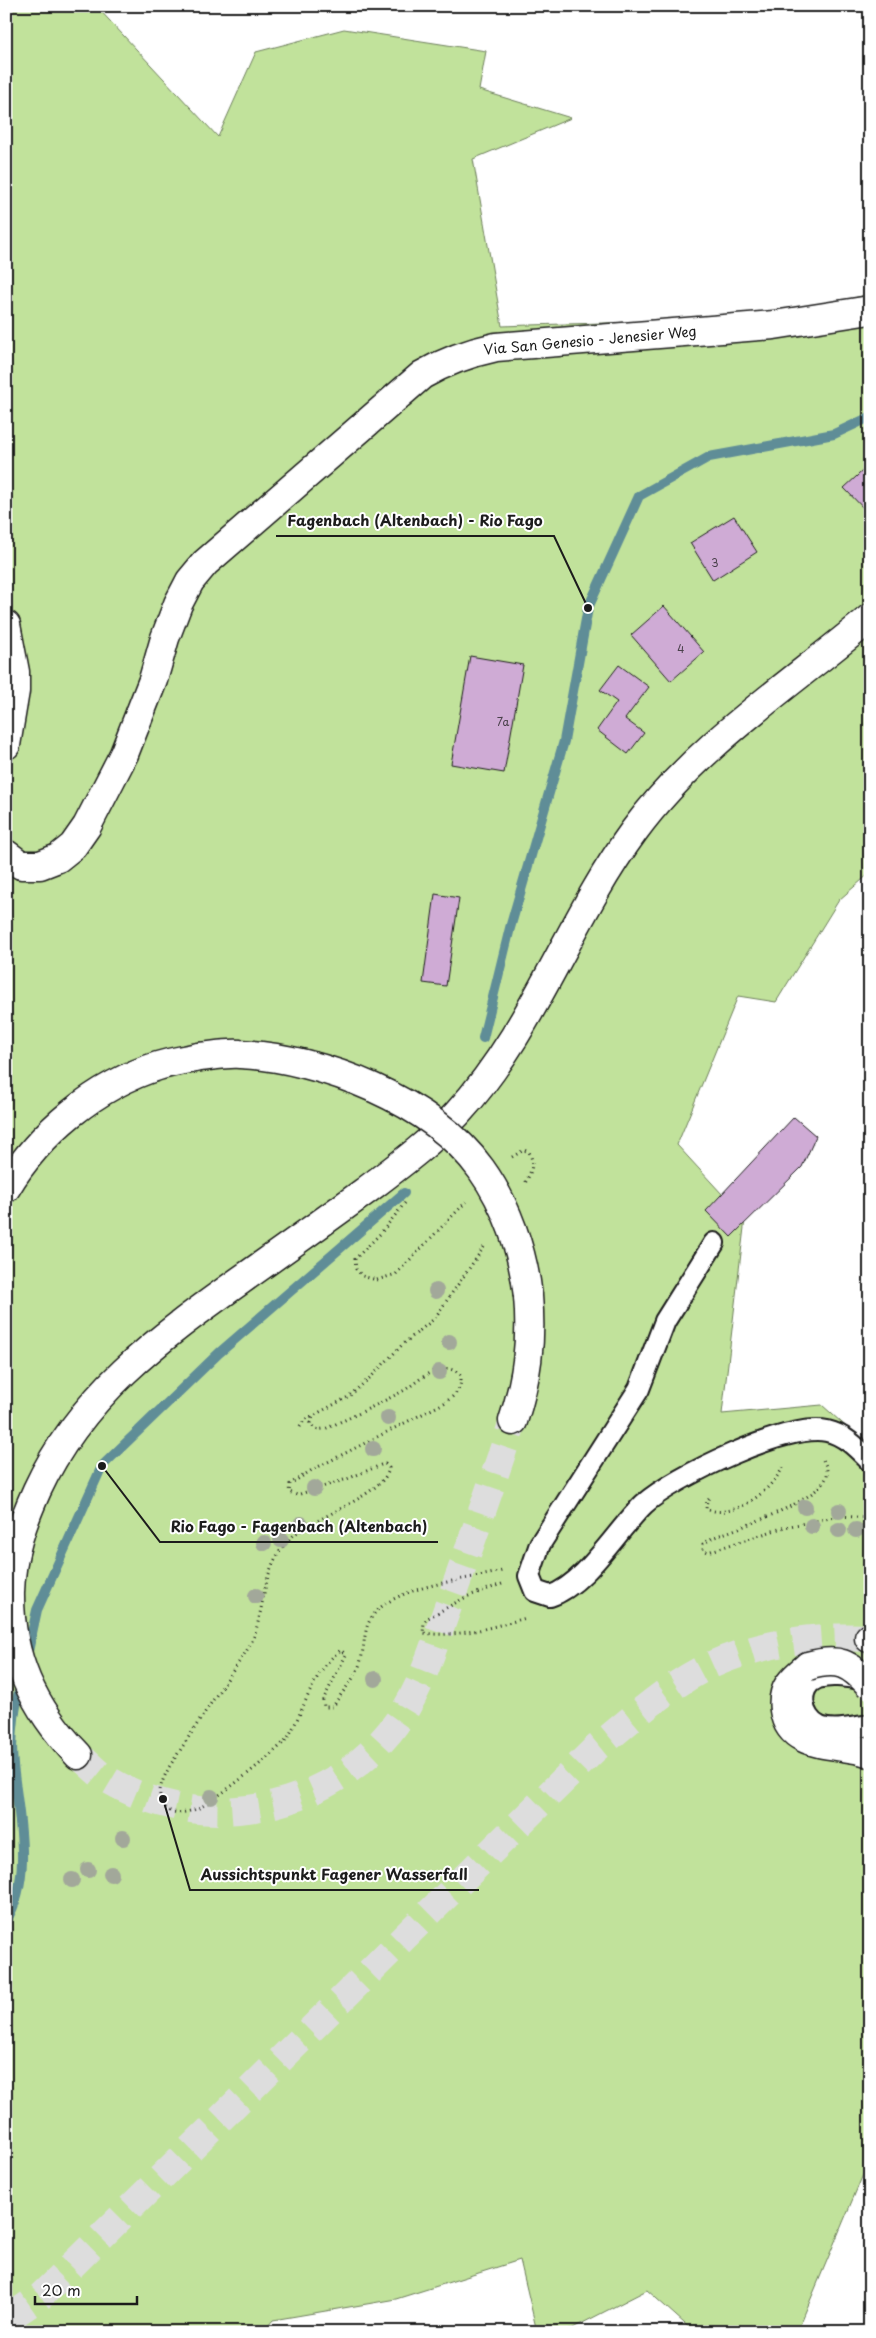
<svg xmlns="http://www.w3.org/2000/svg" width="876" height="2338" font-family="'Playpen Sans',sans-serif">
  <style>
    .green { fill: #c1e29b; stroke: #6e7f5c }
    .lines { fill: none; stroke-linecap: round; stroke-linejoin: round }
    .stream { stroke: #5f8d97; stroke-width: 10 }
    .building { fill: #cfabd5; stroke: #1c1c1c }
    .secondary-tunnel { stroke: #ddd; stroke-width: 28; stroke-dasharray: 28 14; stroke-linecap: butt }
    .lane-casing { stroke: #1c1c1c; stroke-width: 24 }
    .street-casing { stroke: #1c1c1c; stroke-width: 31 }
    .secondary-casing { stroke: #1c1c1c; stroke-width: 31 }
    .path { stroke: #1c1c1c; stroke-width: 3; stroke-dasharray: 1 4; stroke-linecap: butt }
    .lane { stroke: #fff; stroke-width: 20 }
    .street { stroke: #fff; stroke-width: 28 }
    .secondary { stroke: #fff; stroke-width: 28 }
    .street-bridge-casing { stroke: #1c1c1c; stroke-width: 31; stroke-linecap: butt }
    .secondary-bridge-casing { stroke: #1c1c1c; stroke-width: 31; stroke-linecap: butt }
    .street-bridge { stroke: #fff; stroke-width: 28 }
    .secondary-bridge { stroke: #fff; stroke-width: 28 }
    .tree { fill: #a2a89a }
    .labels { text-anchor: middle; dominant-baseline: central; stroke-width: 4; stroke-linejoin: round; paint-order: stroke }
    .number-label { font-size: 11px; fill: #49404a }
    .street-label { font-size: 14px; fill: #1c1c1c; stroke: #fff }
    .leader { fill: none; stroke: #1c1c1c; stroke-width: 2 }
    .callout-dot { fill: #1c1c1c; stroke: #fff; stroke-width: 2 }
    .callout-label { font-size: 15px; text-anchor: middle; font-weight: bold; fill: #1c1c1c; stroke: #fff; stroke-width: 4; stroke-linejoin: round; paint-order: stroke }
  </style>
  <rect width="100%" height="100%" fill="#fff"/>
  <filter id="ink" filterUnits="userSpaceOnUse"><feTurbulence type="fractalNoise" baseFrequency=".02" numOctaves="2"/><feDisplacementMap in="SourceGraphic" scale="10" xChannelSelector="R" yChannelSelector="G"/><feConvolveMatrix kernelMatrix="1 2 1 2 8 2 1 2 1" color-interpolation-filters="sRGB"/></filter>
  <g filter="url(#ink)">
    <path class="green" d="M6 6H96L218 137 256 52 344 29 486 51 479 90 571 118 473 159 502 326C624 321 750 325 870 294V873L839 900 776 1002 738 996 677 1145 745 1219 722 1414 822 1405 870 1448V2158L797 2332H694L647 2290 565 2332H537L520 2260 396 2299 273 2320 263 2332H6Z"/>
    <g class="lines">
      <g class="stream">
        <polyline points="483,1038 510,928 564,741 588,608 639,496 709,457 834,434 870,417"/>
        <polyline points="27,1656 37,1610 102,1466 219,1353 404,1193"/>
        <path d="M6 1921C34 1876 18 1814 13 1765 10 1736 14 1710 21 1682"/>
      </g>
    </g>
    <g class="building">
      <polygon points="870,464 870,515 844,488"/>
      <polygon points="734,516 757,552 713,580 690,543"/>
      <polygon points="664,606 704,652 671,681 631,635"/>
      <polygon points="470,656 523,665 504,773 451,764"/>
      <polygon points="619,665 649,687 625,719 644,733 628,754 597,730 617,702 600,690"/>
      <polygon points="435,894 459,898 446,986 423,983"/>
      <polygon points="794,1117 816,1136 802,1167 731,1237 706,1211"/>
    </g>
    <g class="lines">
      <g class="secondary-tunnel">
        <path d="M78 1755C86 1761 93 1769 101 1775 139 1801 192 1815 238 1810 306 1804 367 1770 404 1712 426 1677 437 1634 452 1596 473 1538 493 1480 513 1421"/>
        <path d="M6 2320 41 2296 595 1749C630 1721 668 1685 709 1666 759 1643 814 1635 869 1638"/>
      </g>
      <defs>
        <g id="lane">
          <path d="M714 1243 665 1321 639 1389 540 1544 529 1576 535 1591 550 1596C585 1585 617 1530 644 1504 674 1477 788 1422 827 1431 845 1435 857 1448 870 1461"/>
          <path d="M860 1679C847 1677 832 1674 818 1678 796 1686 800 1718 820 1727 834 1733 855 1727 870 1725"/>
        </g>
        <g id="street">
          <polyline points="6,625 15,672 15,691 6,745"/>
          <path d="M6 854 21 865H40L58 858 73 846 87 826 124 754 153 680 165 638 178 604 190 581 205 563 422 375C446 361 468 353 496 347L774 325 870 310"/>
          <path d="M808 1666C792 1679 781 1688 784 1710 790 1752 840 1741 870 1753"/>
        </g>
        <g id="secondary">
          <path d="M6 1188C39 1133 96 1085 158 1066 171 1062 185 1060 199 1057"/>
          <path d="M513 1421C527 1379 532 1341 528 1296"/>
          <polyline points="869,1638 870,1638"/>
          <path d="M78 1755C33 1708 9 1657 10 1592 11 1555 22 1523 37 1490 81 1395 158 1339 241 1280 282 1251 323 1222 364 1192 397 1167 429 1144 457 1114 534 1030 568 921 634 831 697 745 789 686 870 618"/>
        </g>
      </defs>
      <use href="#lane" class="lane-casing"/>
      <use href="#street" class="street-casing"/>
      <use href="#secondary" class="secondary-casing"/>
      <g class="path">
        <path d="M512 1157 524 1150 529 1152C535 1163 531 1173 525 1183"/>
        <polyline points="405,1203 380,1234 355,1259 356,1269 362,1276 377,1280 396,1274 466,1202"/>
        <path d="M484 1247 434 1319 402 1345 372 1376 348 1397 320 1412 313 1417 310 1423 314 1428C322 1432 331 1426 340 1422 361 1413 382 1402 403 1391 415 1384 425 1373 439 1369 448 1367 455 1370 461 1375 462 1389 455 1396 444 1403L312 1470 290 1484 289 1492 297 1495 347 1479 381 1465 385 1464 389 1468C386 1493 313 1519 294 1535 260 1566 267 1601 253 1639 247 1652 236 1666 228 1678 208 1707 189 1737 169 1767 164 1778 156 1791 162 1803 169 1817 187 1813 199 1808 214 1801 279 1751 288 1737 305 1709 313 1670 341 1650L346 1655 323 1700 324 1707H333C340 1694 352 1682 358 1669 364 1655 363 1638 368 1624 384 1585 466 1581 502 1571"/>
        <polyline points="300,1427 305,1419 312,1417"/>
        <path d="M823 1460C826 1465 829 1473 826 1478 815 1503 738 1528 712 1538L703 1544V1550L708 1552 785 1527 840 1516 870 1518"/>
        <path d="M709 1498 707 1500 706 1509C736 1520 770 1491 784 1466"/>
        <path d="M502 1584 466 1597 428 1618 424 1622 423 1633C458 1638 492 1627 526 1618"/>
      </g>
      <use href="#lane" class="lane"/>
      <use href="#street" class="street"/>
      <use href="#secondary" class="secondary"/>
      <defs>
        <path id="street-bridge" d="M808 1666C838 1657 849 1663 870 1685"/>
        <path id="secondary-bridge" d="M199 1057C212 1056 227 1053 240 1054 322 1058 432 1101 481 1169 507 1205 523 1252 528 1296"/>
      </defs>
      <use href="#street-bridge" class="street-bridge-casing"/>
      <use href="#secondary-bridge" class="secondary-bridge-casing"/>
      <use href="#street-bridge" class="street-bridge"/>
      <use href="#secondary-bridge" class="secondary-bridge"/>
    </g>
    <g class="tree">
      <circle cx="436" cy="1291" r="8"/>
      <circle cx="449" cy="1342" r="8"/>
      <circle cx="439" cy="1372" r="8"/>
      <circle cx="388" cy="1418" r="8"/>
      <circle cx="373" cy="1449" r="8"/>
      <circle cx="314" cy="1488" r="8"/>
      <circle cx="805" cy="1507" r="8"/>
      <circle cx="839" cy="1511" r="8"/>
      <circle cx="301" cy="1524" r="8"/>
      <circle cx="812" cy="1526" r="8"/>
      <circle cx="839" cy="1530" r="8"/>
      <circle cx="856" cy="1530" r="8"/>
      <circle cx="281" cy="1540" r="8"/>
      <circle cx="264" cy="1543" r="8"/>
      <circle cx="256" cy="1596" r="8"/>
      <circle cx="375" cy="1679" r="8"/>
      <circle cx="211" cy="1797" r="8"/>
      <circle cx="123" cy="1838" r="8"/>
      <circle cx="88" cy="1870" r="8"/>
      <circle cx="111" cy="1874" r="8"/>
      <circle cx="72" cy="1880" r="8"/>
    </g>
  </g>
  <g class="labels">
    <g class="number-label">
      <text x="715" y="562">3</text>
      <text x="681" y="648">4</text>
      <text x="503" y="721">7a</text>
    </g>
    <g class="street-label">
      <text transform="translate(590 340) rotate(-5)">Via San Genesio - Jenesier Weg</text>
    </g>
  </g>
  <path class="leader" d="M588 608L554 536H276M102 1466L160 1542H438M163 1799L190 1890H479"/>
  <g class="callout-dot">
    <circle cx="588" cy="608" r="5"/>
    <circle cx="102" cy="1466" r="5"/>
    <circle cx="163" cy="1799" r="5"/>
  </g>
  <g class="callout-label">
    <text x="415" y="526">Fagenbach (Altenbach) - Rio Fago</text>
    <text x="299" y="1532">Rio Fago - Fagenbach (Altenbach)</text>
    <text x="334" y="1880">Aussichtspunkt Fagener Wasserfall</text>
  </g>
  <rect width="876" height="2338" fill="none" stroke="#fff" stroke-width="25"/>
  <rect x="12" y="12" width="851" height="2313" fill="none" stroke="#1c1c1c" stroke-width="2" filter="url(#ink)"/>
  <path d="M35 2296v8h102v-8" fill="none" stroke="#1c1c1c" stroke-width="2.5"/>
  <text x="42" y="2296" font-size="15" fill="#1c1c1c" stroke="#ffffff" stroke-width="4" paint-order="stroke">20 m</text>
</svg>
